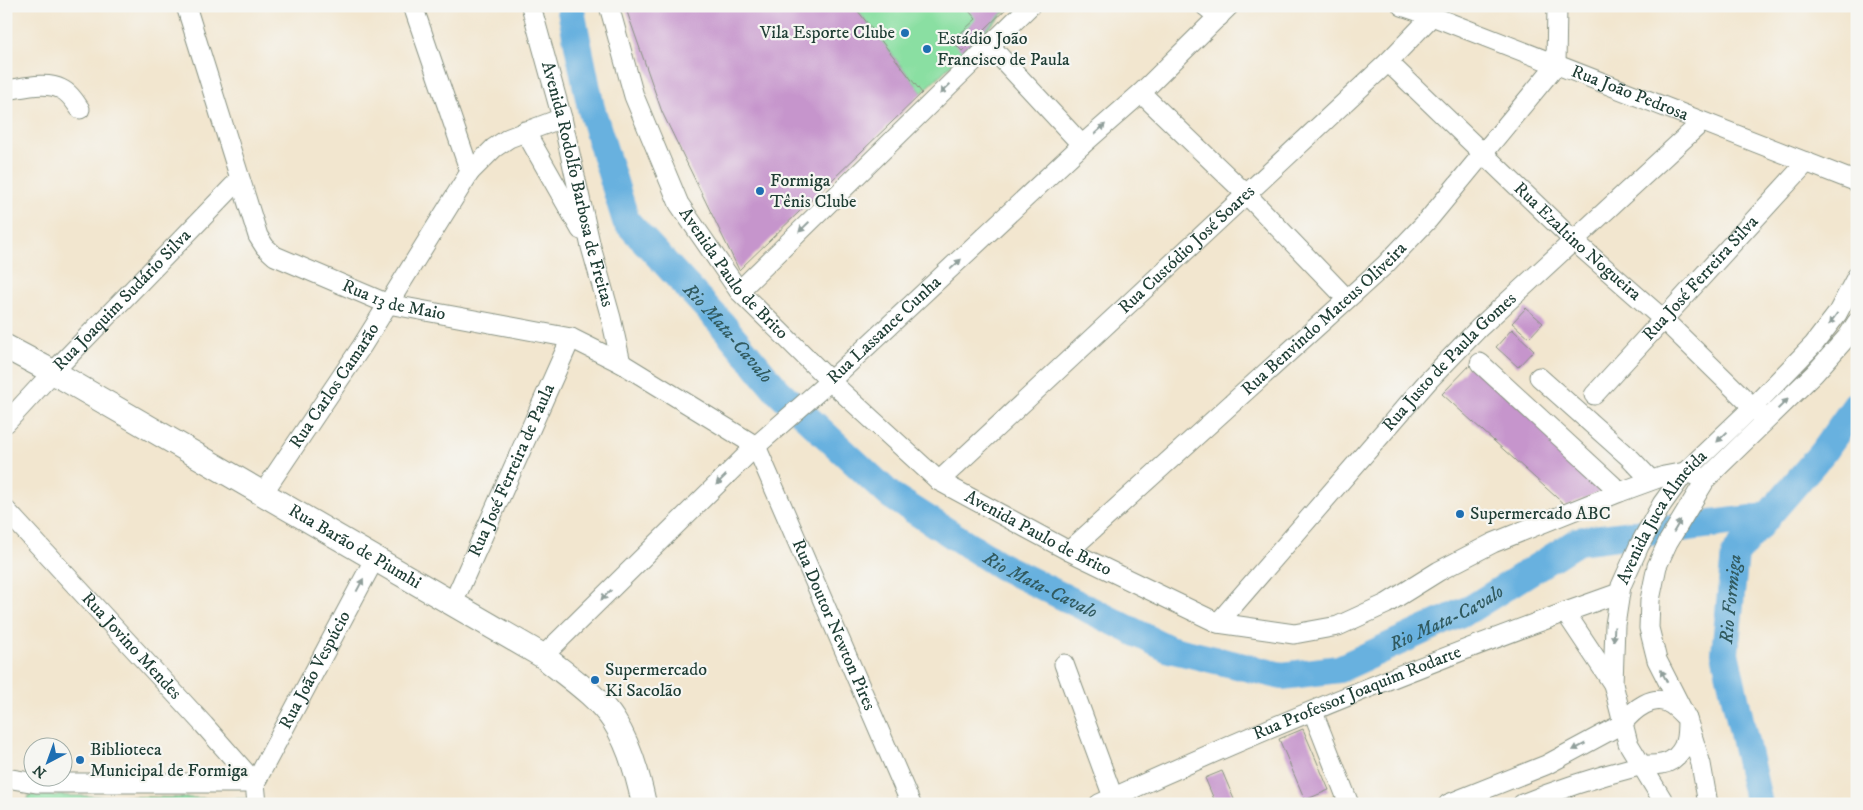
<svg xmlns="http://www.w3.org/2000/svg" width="1863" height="810" font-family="'IM FELL DW Pica',serif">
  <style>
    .green { fill: #8adfa2; stroke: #548e6b }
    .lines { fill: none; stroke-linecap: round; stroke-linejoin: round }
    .river { stroke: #67b1df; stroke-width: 28 }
    .building { fill: #c695cc }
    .minor-casing { stroke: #889282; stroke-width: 21 }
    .major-casing { stroke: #889282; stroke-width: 26 }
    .minor { stroke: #fff; stroke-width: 19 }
    .major { stroke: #fff; stroke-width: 24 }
    .oneway { fill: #8f9e9a }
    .poi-dot { fill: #1f6fb2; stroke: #f6f6f2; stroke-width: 2 }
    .labels { text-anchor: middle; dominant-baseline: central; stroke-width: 4.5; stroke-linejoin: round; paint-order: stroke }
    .poi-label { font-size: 18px; fill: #1f3d34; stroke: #f6f6f2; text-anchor: start }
    .street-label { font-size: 18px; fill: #1f3d34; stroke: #f6f6f2 }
    .water-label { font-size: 19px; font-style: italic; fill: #315a5f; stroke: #f6f6f2 }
  </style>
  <rect width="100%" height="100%" fill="#f6f6f2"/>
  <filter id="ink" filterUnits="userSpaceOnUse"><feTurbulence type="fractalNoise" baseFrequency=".02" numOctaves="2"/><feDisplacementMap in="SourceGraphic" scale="10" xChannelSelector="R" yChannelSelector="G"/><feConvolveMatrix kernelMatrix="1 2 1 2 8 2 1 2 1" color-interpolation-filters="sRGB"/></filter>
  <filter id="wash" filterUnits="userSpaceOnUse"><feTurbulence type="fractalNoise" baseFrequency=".0096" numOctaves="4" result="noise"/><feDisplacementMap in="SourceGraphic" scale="20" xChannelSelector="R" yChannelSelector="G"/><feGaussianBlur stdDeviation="1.12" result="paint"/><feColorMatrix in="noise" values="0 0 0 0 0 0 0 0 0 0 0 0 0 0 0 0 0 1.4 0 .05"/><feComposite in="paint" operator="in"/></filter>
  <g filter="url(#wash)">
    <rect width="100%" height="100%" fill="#f2e6cf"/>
    <g class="green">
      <polygon points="854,6 1011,6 922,93"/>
      <polygon points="29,795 250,799 250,804 25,804"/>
    </g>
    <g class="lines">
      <g class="river">
        <path id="s1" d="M570 6 591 108 626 221 721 323 776 389 890 495 1001 566 1169 649 1282 676 1339 669 1472 608 1578 541 1767 517"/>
        <path id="s2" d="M1759 804 1725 653 1735 554 1822 453 1857 404"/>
      </g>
    </g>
    <g id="blocks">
      <g class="building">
        <polygon points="625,6 854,6 922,93 739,270 662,112"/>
        <polygon points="974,6 1009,6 962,51 952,41 976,19 969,11"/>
        <polygon points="1526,308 1543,323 1529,338 1512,323"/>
        <polygon points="1512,329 1534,350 1518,367 1496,347"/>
        <polygon points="1473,362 1608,488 1566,506 1442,394"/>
        <polygon points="1303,729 1329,790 1305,800 1279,739"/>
        <polygon points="1222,771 1236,804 1216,804 1205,778"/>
      </g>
    </g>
  </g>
  <g filter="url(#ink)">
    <use href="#blocks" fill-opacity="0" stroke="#889282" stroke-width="1"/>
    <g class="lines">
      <defs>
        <g id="minor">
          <path id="s3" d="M186 6 258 236 265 247 275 256 388 304 571 338 621 363 756 446"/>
          <path id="s4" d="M531 6 562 118 591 247 611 318 621 363"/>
          <path id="s5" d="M609 6 634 96 679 204 739 291 830 381 939 481 1069 551 1218 623 1294 634 1338 626 1386 604 1439 571 1493 543 1620 492 1664 476 1685 472 1706 479"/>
          <polyline points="1205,6 1219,17"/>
          <path id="s6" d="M1402 6 1432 16 1857 182"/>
          <polyline points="990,46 1082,145"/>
          <path id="s7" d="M1388 62 1574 241 1664 320 1762 416"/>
          <path d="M6 90C22 88 46 81 61 89 70 93 75 102 80 109"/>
          <polyline points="1141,93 1247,195 1347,299"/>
          <polyline points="525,131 581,230"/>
          <polyline points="470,172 494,148 509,138 562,118"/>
          <polyline points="739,291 1030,6"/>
          <polyline points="1480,363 1620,492"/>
          <polyline points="1539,377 1631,459 1651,480"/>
          <path id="s8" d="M1594 395 1807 162"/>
          <path id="s9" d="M6 423 53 372 240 179"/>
          <path id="s10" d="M756 446 911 804"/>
          <path id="s11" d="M939 481 1388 62 1432 16"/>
          <path id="s12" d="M263 493 362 346 470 172 413 6"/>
          <path id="s13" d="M6 510 204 725 255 783"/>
          <path id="s14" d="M1069 551 1385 265 1428 220 1556 65 1557 6"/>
          <path id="s15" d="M453 603 571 338"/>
          <polyline points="1565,612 1613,684"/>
          <path id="s16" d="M1218 623 1428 381 1479 328 1702 122"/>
          <path id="s17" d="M543 656 756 446 830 381 1082 145 1141 93 1229 6"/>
          <polyline points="1064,664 1113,797"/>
          <polyline points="1313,712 1349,804"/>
          <polyline points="6,778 36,783 255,783"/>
          <path id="s18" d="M255 783 375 558"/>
          <polyline points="255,783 257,804"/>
          <path id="s19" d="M1099 804C1269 726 1443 655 1619 593"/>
          <path d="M1448 804 1546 765 1622 724C1633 710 1654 692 1672 705 1678 709 1682 714 1687 719 1687 736 1687 749 1672 760 1660 768 1648 763 1635 767 1596 777 1559 789 1522 804"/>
          <path id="s20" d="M1665 804 1628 743 1613 684 1615 625 1621 586 1639 546 1662 504 1685 472 1753 407 1814 344 1837 314 1857 276"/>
          <polyline points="1708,804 1701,764 1687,719 1657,660 1649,628 1650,600 1657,566 1668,542 1706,479 1814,374 1848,336 1857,322"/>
        </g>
        <g id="major">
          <path id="s21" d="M6 347 53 372 543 656C567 676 597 695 614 721 630 746 638 775 644 804"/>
        </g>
      </defs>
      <use href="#minor" class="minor-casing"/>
      <use href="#major" class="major-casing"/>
      <use href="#minor" class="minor"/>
      <use href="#major" class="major"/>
    </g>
    <defs><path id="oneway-solid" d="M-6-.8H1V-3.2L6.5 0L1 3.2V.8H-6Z" transform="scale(1.25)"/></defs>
    <g class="oneway">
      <use href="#oneway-solid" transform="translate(945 89) rotate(136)"/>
      <use href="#oneway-solid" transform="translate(1100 129) rotate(-42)"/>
      <use href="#oneway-solid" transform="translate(804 227) rotate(136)"/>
      <use href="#oneway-solid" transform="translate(956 264) rotate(-43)"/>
      <use href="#oneway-solid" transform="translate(1833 319) rotate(126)"/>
      <use href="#oneway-solid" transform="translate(1783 404) rotate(-44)"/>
      <use href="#oneway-solid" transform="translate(1722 437) rotate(136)"/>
      <use href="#oneway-solid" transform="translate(721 480) rotate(135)"/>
      <use href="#oneway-solid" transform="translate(1677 526) rotate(-60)"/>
      <use href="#oneway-solid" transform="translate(360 585) rotate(-62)"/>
      <use href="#oneway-solid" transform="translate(606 595) rotate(135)"/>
      <use href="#oneway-solid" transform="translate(1614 634) rotate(93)"/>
      <use href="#oneway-solid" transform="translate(1664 676) rotate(-117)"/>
      <use href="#oneway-solid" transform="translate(1579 747) rotate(152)"/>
    </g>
  </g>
  <g class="poi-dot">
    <circle cx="905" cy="33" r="5"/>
    <circle cx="927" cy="49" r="5"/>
    <circle cx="760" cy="191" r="5"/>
    <circle cx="1460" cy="514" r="5"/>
    <circle cx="595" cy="680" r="5"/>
    <circle cx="80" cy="760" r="5"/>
  </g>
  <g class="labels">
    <g class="poi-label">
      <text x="895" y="33" text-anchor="end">Vila Esporte Clube</text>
      <text x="937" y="39">Estádio João<tspan x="937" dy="21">Francisco de Paula</tspan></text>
      <text x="770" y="181">Formiga<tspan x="770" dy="21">Tênis Clube</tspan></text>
      <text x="1470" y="514">Supermercado ABC</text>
      <text x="605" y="670">Supermercado<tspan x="605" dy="21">Ki Sacolão</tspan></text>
      <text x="90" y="750">Biblioteca<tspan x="90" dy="21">Municipal de Formiga</tspan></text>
    </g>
    <g class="street-label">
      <text stroke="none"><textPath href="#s6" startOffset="244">Rua João Pedrosa</textPath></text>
      <text stroke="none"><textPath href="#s4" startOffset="184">Avenida Rodolfo Barbosa de Freitas</textPath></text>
      <text stroke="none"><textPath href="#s7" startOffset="261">Rua Ezaltino Nogueira</textPath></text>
      <text stroke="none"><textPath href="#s11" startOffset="339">Rua Custódio José Soares</textPath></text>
      <text stroke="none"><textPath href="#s5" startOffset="299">Avenida Paulo de Brito</textPath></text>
      <text stroke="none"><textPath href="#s8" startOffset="158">Rua José Ferreira Silva</textPath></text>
      <text stroke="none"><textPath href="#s3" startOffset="395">Rua 13 de Maio</textPath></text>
      <text stroke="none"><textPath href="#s9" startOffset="169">Rua Joaquim Sudário Silva</textPath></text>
      <text stroke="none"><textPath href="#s14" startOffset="345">Rua Benvindo Mateus Oliveira</textPath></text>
      <text stroke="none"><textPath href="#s17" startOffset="472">Rua Lassance Cunha</textPath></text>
      <text stroke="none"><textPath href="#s16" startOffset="349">Rua Justo de Paula Gomes</textPath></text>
      <text stroke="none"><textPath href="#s12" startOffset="129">Rua Carlos Camarão</textPath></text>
      <text stroke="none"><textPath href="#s15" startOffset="145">Rua José Ferreira de Paula</textPath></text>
      <text stroke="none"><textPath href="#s20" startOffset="311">Avenida Juca Almeida</textPath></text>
      <text stroke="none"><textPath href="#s5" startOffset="704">Avenida Paulo de Brito</textPath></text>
      <text stroke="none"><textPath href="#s21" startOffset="402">Rua Barão de Piumhi</textPath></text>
      <text stroke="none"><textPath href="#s10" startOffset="195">Rua Doutor Newton Pires</textPath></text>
      <text stroke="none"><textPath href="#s13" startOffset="185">Rua Jovino Mendes</textPath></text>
      <text stroke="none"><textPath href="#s18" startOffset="128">Rua João Vespúcio</textPath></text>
      <text stroke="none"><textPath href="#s19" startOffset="281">Rua Professor Joaquim Rodarte</textPath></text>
    </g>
    <g class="water-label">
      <text stroke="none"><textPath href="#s1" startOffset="374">Rio Mata-Cavalo</textPath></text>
      <text stroke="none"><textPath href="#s1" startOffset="779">Rio Mata-Cavalo</textPath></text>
      <text stroke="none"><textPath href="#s2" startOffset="209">Rio Formiga</textPath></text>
      <text stroke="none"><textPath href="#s1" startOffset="1215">Rio Mata-Cavalo</textPath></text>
    </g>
  </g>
  <rect width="1863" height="810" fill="none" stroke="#f6f6f2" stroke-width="25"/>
  <g transform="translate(48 762) rotate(221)"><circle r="24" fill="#f6f6f2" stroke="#a0aca6"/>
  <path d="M0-4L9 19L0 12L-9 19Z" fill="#1f6fb2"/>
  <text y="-8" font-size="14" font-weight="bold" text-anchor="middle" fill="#1f3d34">N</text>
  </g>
</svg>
